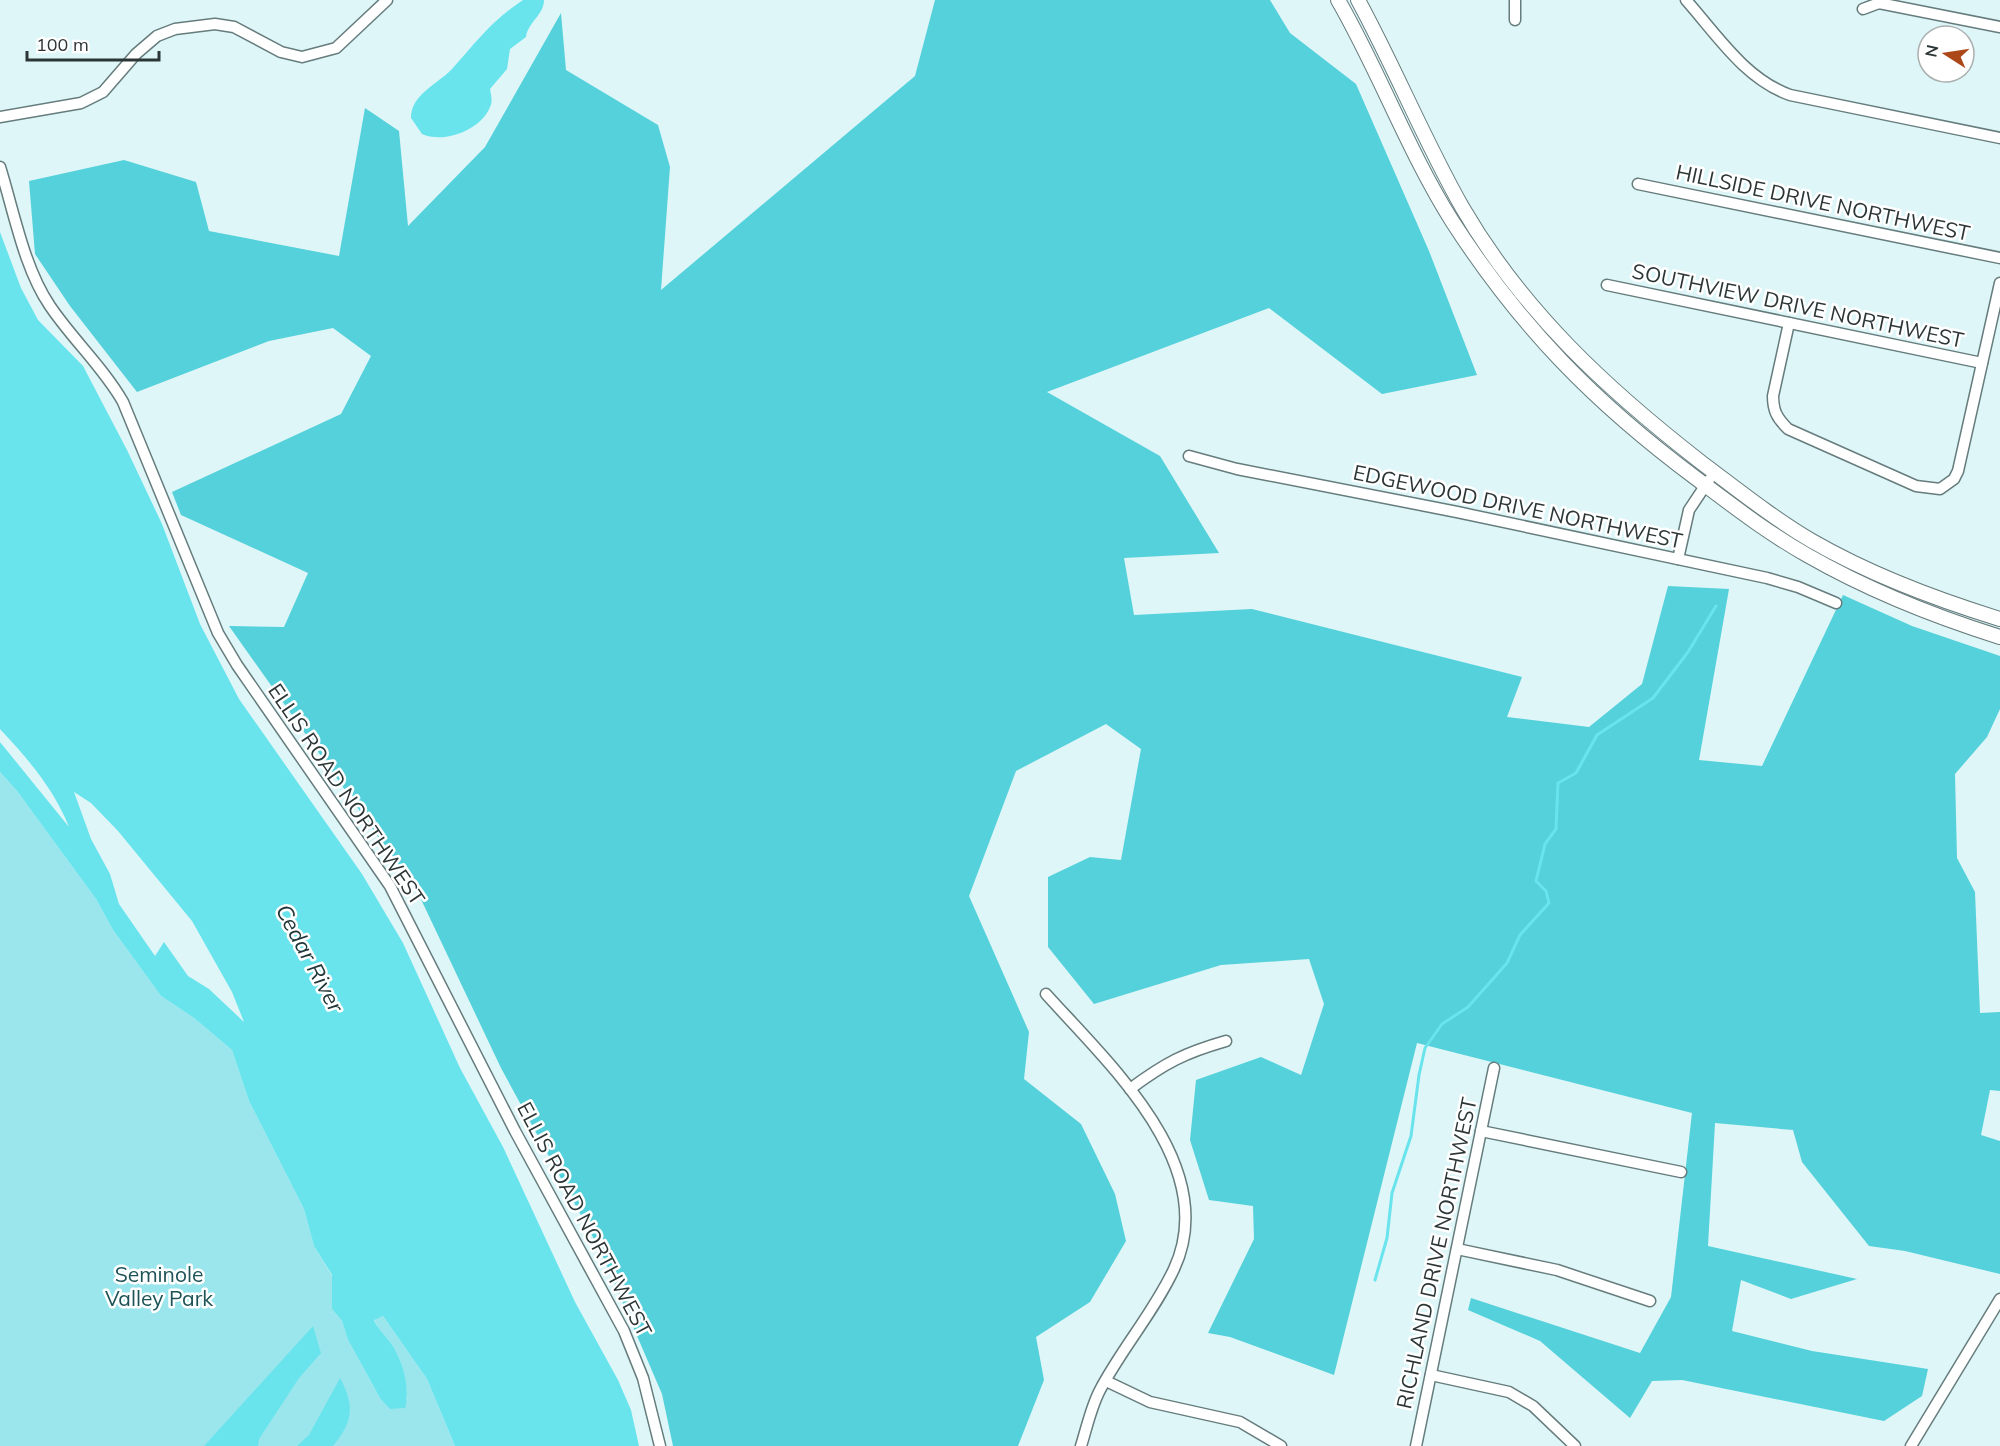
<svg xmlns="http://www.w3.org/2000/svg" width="2000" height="1446" font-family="Mulish,sans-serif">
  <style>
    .green { fill: #9be6ec }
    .forest { fill: #54d1da }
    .water { fill: #69e4ed; fill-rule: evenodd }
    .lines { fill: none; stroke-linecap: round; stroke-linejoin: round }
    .stream { stroke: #69e4ed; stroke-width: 3 }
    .minor-casing { stroke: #667c7d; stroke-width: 13 }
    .major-casing { stroke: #667c7d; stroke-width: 16 }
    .minor { stroke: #fff; stroke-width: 10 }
    .major { stroke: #fff; stroke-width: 14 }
    .labels { text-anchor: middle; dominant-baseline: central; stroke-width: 5; stroke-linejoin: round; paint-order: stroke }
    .street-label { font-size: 21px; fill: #2d3637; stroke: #fff }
    .park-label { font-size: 21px; fill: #1d5256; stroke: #fff }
    .water-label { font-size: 22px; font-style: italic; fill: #203638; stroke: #fff }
  </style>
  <rect width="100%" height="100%" fill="#def6f8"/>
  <path class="green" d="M0 772 17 791 96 899 113 930 161 996 194 1018 232 1050 249 1101 304 1209 314 1246 332 1276V1309L342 1321 348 1340 380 1398 407 1400C408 1382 401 1358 391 1343 385 1335 378 1329 374 1319L383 1316 427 1379 455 1446H0Z"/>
  <polygon class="forest" points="935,0 1270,0 1290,33 1356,84 1429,251 1477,375 1382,394 1269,308 1047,392 1160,456 1219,553 1124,558 1134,615 1252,609 1522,677 1507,717 1589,727 1642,684 1668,586 1729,589 1699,760 1762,766 1843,595 1912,626 2000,656 2000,709 1987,737 1955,774 1957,858 1975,892 1980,1013 2000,1012 2000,1091 1990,1090 1981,1135 2000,1141 2000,1274 1905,1251 1869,1246 1802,1162 1793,1130 1715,1123 1708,1246 1857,1279 1791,1299 1741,1280 1732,1331 1812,1351 1928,1369 1922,1396 1884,1421 1682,1380 1652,1381 1630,1418 1540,1341 1468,1310 1471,1298 1640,1353 1671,1297 1692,1113 1417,1043 1334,1375 1230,1337 1208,1333 1254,1239 1253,1206 1209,1200 1190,1140 1196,1080 1261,1057 1301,1075 1324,1004 1309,959 1221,965 1094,1004 1048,947 1048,877 1090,857 1121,860 1141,749 1106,724 1016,771 969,896 1029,1032 1024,1079 1081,1124 1115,1194 1126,1241 1090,1302 1036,1337 1044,1380 1018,1446 673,1446 662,1394 601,1252 501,1068 418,893 229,626 284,627 308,573 181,515 172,492 341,414 371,356 333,328 269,341 137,392 70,306 35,254 29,181 124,160 196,182 209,231 339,256 365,108 399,131 408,226 485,147 561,13 566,70 658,125 670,167 661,290 915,76"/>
  <g class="water">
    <path d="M523 0H544C544 15 528 22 526 37L510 49 507 69 490 89C491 95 493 101 490 107 481 130 444 144 422 134L411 118C411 94 438 84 452 69 477 41 491 21 523 0Z"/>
    <path d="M0 232 21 288 38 320 83 366 127 450 162 524 200 624 239 699 362 874 403 943 460 1068 503 1147 575 1302 618 1380 631 1410 639 1446H455L427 1379 383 1316 374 1320C378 1329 385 1335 391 1343 402 1359 411 1388 405 1408L390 1409 380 1398 348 1340 342 1321 332 1309V1275L314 1246 304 1209 249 1101 232 1050 194 1018 161 996 113 930 96 899 17 791 0 772V742L69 827C54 789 28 759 0 729ZM74 792 91 803 118 831 192 921 232 992 244 1022 209 989 188 976 164 942 155 956 119 904 110 874 91 839Z"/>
    <polygon points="313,1326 321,1353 299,1378 259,1439 258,1446 204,1446"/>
    <path d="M340 1378C355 1406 353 1422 333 1446H297L309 1435Z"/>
  </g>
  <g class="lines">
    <polyline class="stream" points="1375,1280 1387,1238 1392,1193 1411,1136 1419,1075 1425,1048 1442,1024 1468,1007 1507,963 1520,935 1549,903 1546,891 1536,881 1545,844 1556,829 1558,783 1576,773 1597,735 1653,698 1688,652 1716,606"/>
    <defs>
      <g id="minor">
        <polyline points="1515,0 1515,20"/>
        <path d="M1686 0C1717 35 1745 79 1790 95L2000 138"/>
        <polyline points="1863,9 1879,3 2000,27"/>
        <polyline points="0,117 81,103 103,92 136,54 157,36 175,29 215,24 234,27 281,52 302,57 336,48 387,0"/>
        <path d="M0 167C14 212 24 268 50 306 73 340 103 367 123 402L218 633 237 665 390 886 515 1131 624 1331 643 1378 660 1446"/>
        <polyline points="1638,184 2000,258"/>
        <polyline points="1607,285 1982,363"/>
        <path d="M1789 323 1773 396C1773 411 1777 418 1788 429L1916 486 1940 489 1954 479 1958 471 2000 283"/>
        <polyline points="1189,456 1237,469 1457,512 1767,578 1798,587 1836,603"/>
        <polyline points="1678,559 1689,510 1709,480"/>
        <path d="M1046 994C1108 1063 1222 1166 1174 1269 1154 1312 1122 1348 1100 1390 1091 1407 1087 1427 1081 1446"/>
        <path d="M1130 1089C1165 1063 1184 1053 1226 1041"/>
        <polyline points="1481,1131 1681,1172"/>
        <polyline points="1457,1249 1557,1270 1650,1301"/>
        <polyline points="1431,1375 1509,1392 1533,1406 1575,1446"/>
        <polyline points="1106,1381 1150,1402 1240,1422 1281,1446"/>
        <polyline points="1416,1446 1494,1068"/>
        <polyline points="1911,1446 2000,1299"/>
      </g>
      <g id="major">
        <path d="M1338 0C1379 71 1408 151 1452 221 1521 328 1595 403 1697 479 1733 506 1768 533 1807 555 1868 590 1933 616 2000 637"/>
        <path d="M1358 0C1395 68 1424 140 1462 207 1523 312 1608 390 1702 463 1738 490 1773 518 1812 541 1871 575 1935 599 2000 619"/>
      </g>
    </defs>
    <use href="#minor" class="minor-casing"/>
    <use href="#major" class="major-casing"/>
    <use href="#minor" class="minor"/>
    <use href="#major" class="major"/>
  </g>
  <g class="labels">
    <g class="street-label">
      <text transform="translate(1823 202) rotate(12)">HILLSIDE DRIVE NORTHWEST</text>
      <text transform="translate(1798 305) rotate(12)">SOUTHVIEW DRIVE NORTHWEST</text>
      <text transform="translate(1518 506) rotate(12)">EDGEWOOD DRIVE NORTHWEST</text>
      <text transform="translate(347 794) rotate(56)">ELLIS ROAD NORTHWEST</text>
      <text transform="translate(585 1219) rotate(62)">ELLIS ROAD NORTHWEST</text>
      <text transform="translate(1436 1253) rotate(-78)">RICHLAND DRIVE NORTHWEST</text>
    </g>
    <g class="park-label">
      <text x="159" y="1274">Seminole<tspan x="159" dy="24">Valley Park</tspan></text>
    </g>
    <g class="water-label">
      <text transform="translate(310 958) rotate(62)">Cedar River</text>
    </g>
  </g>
  <g transform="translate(1946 54) rotate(282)"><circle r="28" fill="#ffffff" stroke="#abafaf" stroke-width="1.5"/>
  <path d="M0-4.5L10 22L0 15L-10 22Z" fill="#ac4719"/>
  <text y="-9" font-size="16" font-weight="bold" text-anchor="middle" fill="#2d3637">N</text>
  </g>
  <path d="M27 51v9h132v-9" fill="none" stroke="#2d3637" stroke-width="3"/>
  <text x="36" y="51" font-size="18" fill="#2d3637" stroke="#ffffff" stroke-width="4.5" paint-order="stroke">100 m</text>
</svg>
